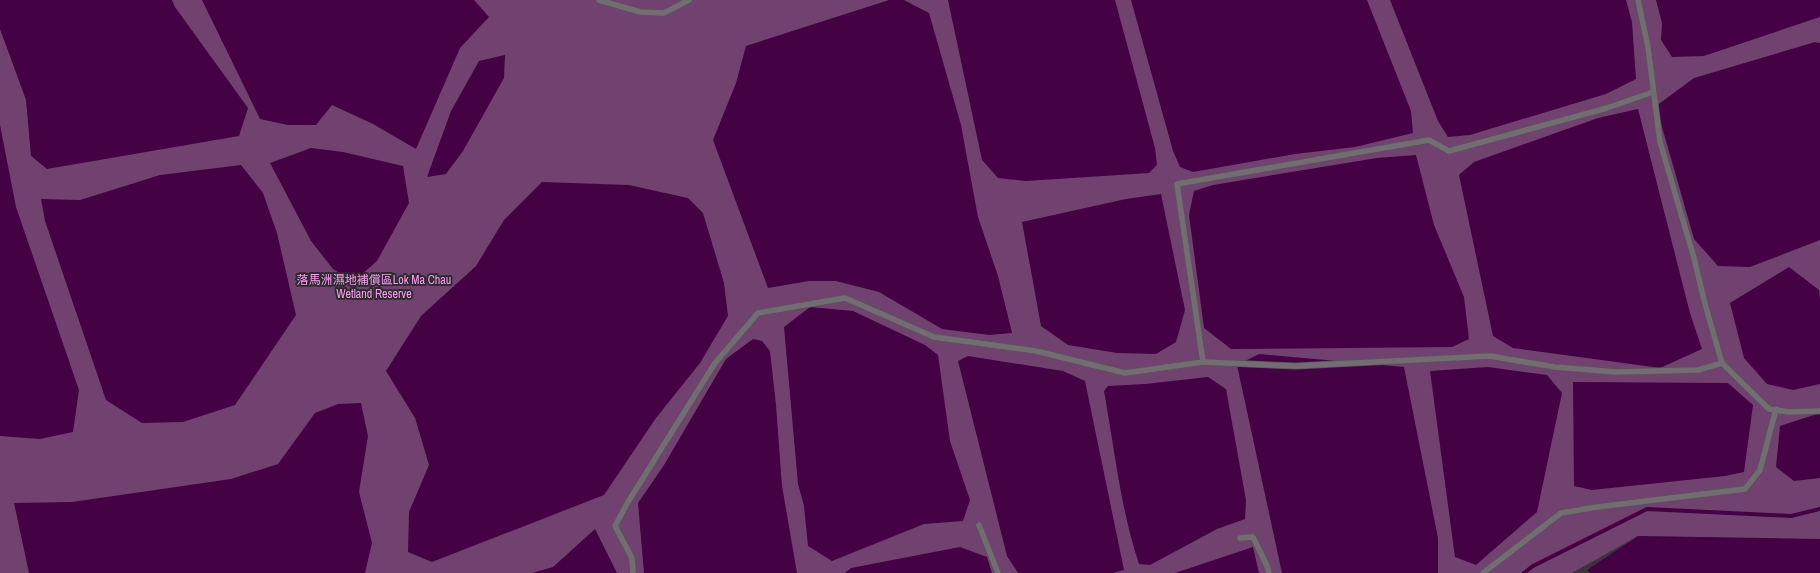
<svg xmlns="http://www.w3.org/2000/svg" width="1820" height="573" font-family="'Archivo Narrow','Noto Sans SC',sans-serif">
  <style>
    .green { fill: #71426f }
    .water { fill: #440244 }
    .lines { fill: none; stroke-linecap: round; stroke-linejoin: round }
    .stream { stroke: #440244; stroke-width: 4 }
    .service-casing { stroke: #595359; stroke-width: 7 }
    .service { stroke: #736c72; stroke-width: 5.5 }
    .labels { text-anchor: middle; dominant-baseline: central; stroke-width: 4; stroke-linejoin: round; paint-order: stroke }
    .park-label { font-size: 12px; fill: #f79df4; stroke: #312b30 }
  </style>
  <rect width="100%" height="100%" fill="#3b353b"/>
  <polygon class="green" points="0,0 1820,0 1820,540 1638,536 1572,573 0,573"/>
  <g class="water">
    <polygon points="0,0 172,0 175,7 248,108 239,136 47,169 31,156 26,100 0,29"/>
    <polygon points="202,0 474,0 489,17 460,48 416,149 373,124 332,105 316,125 288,125 260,119"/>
    <polygon points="889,0 904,0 929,13 961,125 978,217 998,276 1012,333 989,335 942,329 879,292 836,281 809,281 768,288 713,140 736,83 746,46"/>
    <polygon points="948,0 1115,0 1155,148 1157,165 1149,173 1026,181 998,178 982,160"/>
    <polygon points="1131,0 1367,0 1411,111 1413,133 1355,147 1295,154 1193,172 1180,167 1173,151"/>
    <polygon points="1390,0 1626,0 1632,22 1636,79 1606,94 1470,135 1448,137 1438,121"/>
    <polygon points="1656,0 1820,0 1820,17 1704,56 1672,57 1661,40 1662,23"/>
    <polygon points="1815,42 1820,43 1820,240 1750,267 1718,266 1694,239 1656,106 1694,78"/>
    <polygon points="505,55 504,78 463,151 446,174 427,177 451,111 479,61"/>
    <polygon points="1638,109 1690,313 1702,349 1660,368 1513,348 1493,336 1459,175 1474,162 1598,118"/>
    <polygon points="0,125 16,207 79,390 73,432 40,439 0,436"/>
    <polygon points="311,148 343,152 403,166 409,203 377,261 353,282 333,269 311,241 270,163"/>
    <polygon points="1416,155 1434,225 1464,297 1469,339 1452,347 1231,349 1204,328 1189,215 1194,191 1213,185 1377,158"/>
    <polygon points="241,165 263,193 277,233 296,315 235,405 183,422 142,423 106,400 45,221 41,199 80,200 160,175"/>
    <polygon points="542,182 629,185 688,198 703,213 724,283 728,316 700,363 656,418 604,495 432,562 408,552 409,512 429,465 415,418 386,371 421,316 476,266 504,220"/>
    <polygon points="1161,194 1185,310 1176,342 1156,354 1117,353 1068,345 1041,326 1022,222 1126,199"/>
    <polygon points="1789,267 1819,290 1820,299 1820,384 1793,390 1767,384 1744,358 1730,303"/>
    <polygon points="810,307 853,311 925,345 938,355 950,441 970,500 963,521 924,524 832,561 808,546 804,506 798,484 784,327"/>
    <polygon points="753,339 762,341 770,351 776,405 782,486 797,573 644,573 638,503 664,465 726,359"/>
    <polygon points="1259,354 1404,367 1438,538 1438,573 1282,573 1237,365"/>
    <polygon points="968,356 1063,371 1085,381 1124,570 1113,573 1018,573 1007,556 958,361"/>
    <polygon points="1488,367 1547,375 1562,393 1537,512 1476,565 1455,557 1430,371"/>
    <path d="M1208 377 1226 389 1246 500 1245 519 1217 529 1150 565 1139 564C1121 511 1114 446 1104 391L1108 386 1145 384Z"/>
    <polygon points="1573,382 1728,383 1753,405 1744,472 1725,476 1592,490 1574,486"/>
    <polygon points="361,403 368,436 359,492 372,543 365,573 29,573 14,503 72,502 231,479 278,464 315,413 338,404"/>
    <polygon points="1820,413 1820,478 1794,481 1776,467 1780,426"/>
    <polygon points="595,529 617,573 532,573 553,567"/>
    <polygon points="1638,536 1820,539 1820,573 1590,573 1587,570"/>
    <polygon points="960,547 987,557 992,573 845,573 851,568"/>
    <polygon points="1253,547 1259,573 1175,573"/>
  </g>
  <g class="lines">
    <polyline class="stream" points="1524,573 1533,566 1647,509 1791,516 1820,509"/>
    <defs>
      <g id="service">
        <polyline points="599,0 640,12 664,13 689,0"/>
        <polyline points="1638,0 1648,47 1660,142 1694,258 1705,304 1722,363 1769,409 1789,412 1820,411"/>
        <polyline points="1203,362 1296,366 1490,356 1555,367 1616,372 1698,370 1722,363"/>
        <polyline points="979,525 998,573"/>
        <polyline points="1240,538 1253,537 1267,566 1269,573"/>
        <polyline points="633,573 632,558 615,526 628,502 715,363 758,313 845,298 934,337 1036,351 1125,373 1203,362 1177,184 1429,140 1449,151 1607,108 1653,92"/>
        <polyline points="1483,573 1561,513 1597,507 1745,489 1760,470 1776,409"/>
      </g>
    </defs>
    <use href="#service" class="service-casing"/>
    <use href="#service" class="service"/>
  </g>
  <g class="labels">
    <g class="park-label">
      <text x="374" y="280">落馬洲濕地補償區Lok Ma Chau<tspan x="374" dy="14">Wetland Reserve</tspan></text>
    </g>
  </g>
</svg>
